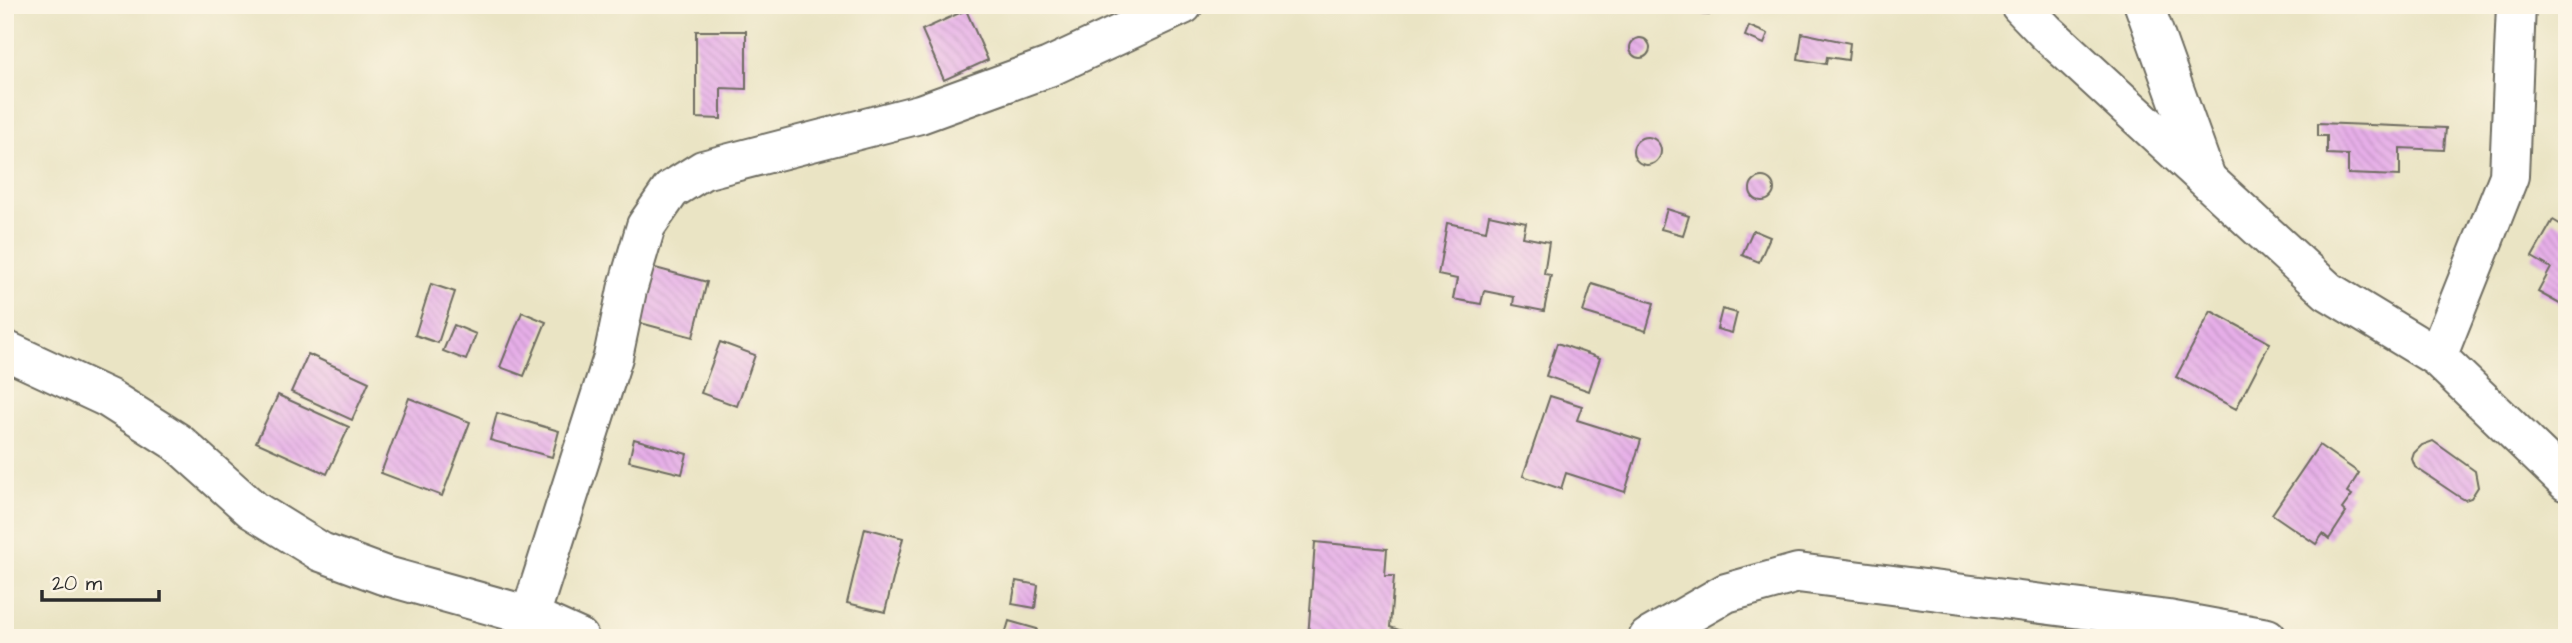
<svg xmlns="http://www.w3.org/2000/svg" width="2572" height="643" font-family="'Architects Daughter',sans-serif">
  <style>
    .building { fill: url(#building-back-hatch) }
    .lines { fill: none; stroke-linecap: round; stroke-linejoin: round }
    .street-casing { stroke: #6e6c61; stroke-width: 42 }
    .street { stroke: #fff; stroke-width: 38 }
  </style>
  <defs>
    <pattern id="building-back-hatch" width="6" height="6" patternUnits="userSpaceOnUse" patternTransform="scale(1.75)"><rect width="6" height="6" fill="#e6aee8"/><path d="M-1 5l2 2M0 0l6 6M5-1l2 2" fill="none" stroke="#c596c7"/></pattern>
  </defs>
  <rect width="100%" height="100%" fill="#fcf5e5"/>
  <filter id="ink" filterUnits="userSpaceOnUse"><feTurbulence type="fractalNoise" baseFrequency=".0143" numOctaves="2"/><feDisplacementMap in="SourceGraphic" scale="14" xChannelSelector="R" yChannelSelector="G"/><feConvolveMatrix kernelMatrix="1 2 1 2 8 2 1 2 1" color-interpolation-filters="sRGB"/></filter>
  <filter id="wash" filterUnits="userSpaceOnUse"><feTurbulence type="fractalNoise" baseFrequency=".00686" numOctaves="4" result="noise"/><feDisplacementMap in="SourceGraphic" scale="28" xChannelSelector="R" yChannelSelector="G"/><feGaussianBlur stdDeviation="1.57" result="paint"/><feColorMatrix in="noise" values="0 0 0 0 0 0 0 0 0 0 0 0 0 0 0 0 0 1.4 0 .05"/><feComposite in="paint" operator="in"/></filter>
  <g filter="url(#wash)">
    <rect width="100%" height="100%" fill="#eae4c4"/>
    <g id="blocks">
      <g class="building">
        <polygon points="1674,5 1710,5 1709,15 1673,11"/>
        <polygon points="966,10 988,60 944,80 922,30"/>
        <polygon points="1749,26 1768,34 1764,44 1745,36"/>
        <polygon points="696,31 746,31 746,89 721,88 721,119 696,118"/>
        <polygon points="1802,33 1850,43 1848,60 1827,57 1826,64 1798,59"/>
        <circle cx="1640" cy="48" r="10"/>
        <polygon points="2318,123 2446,128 2444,150 2400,148 2400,176 2348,174 2348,155 2327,154 2327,136 2318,136"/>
        <circle cx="1647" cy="151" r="14"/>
        <circle cx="1762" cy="189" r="12"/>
        <polygon points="1667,209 1689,216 1683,235 1661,229"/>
        <polygon points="1489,215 1526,223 1523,237 1549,242 1544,274 1551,275 1544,311 1513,305 1514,297 1484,291 1481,304 1453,299 1457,279 1438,275 1447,223 1486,231"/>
        <polygon points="2553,220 2563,226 2567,220 2567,308 2538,292 2551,268 2532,257"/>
        <polygon points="1753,230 1770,237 1759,262 1742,255"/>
        <polygon points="648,266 707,282 693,337 633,321"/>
        <polygon points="431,284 455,292 438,343 415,335"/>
        <polygon points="1592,284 1654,303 1646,331 1583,312"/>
        <polygon points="1722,309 1737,313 1732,333 1717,329"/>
        <polygon points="2211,311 2270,343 2236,409 2176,377"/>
        <polygon points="522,312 546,322 524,376 500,367"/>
        <polygon points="454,325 476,334 466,360 443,351"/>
        <polygon points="720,342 755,355 737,406 701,393"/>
        <polygon points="1557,343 1600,358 1589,391 1546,376"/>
        <polygon points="308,354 369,382 352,420 291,392"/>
        <polygon points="278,395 349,427 327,474 256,442"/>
        <polygon points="1550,396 1582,406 1577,420 1641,440 1625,492 1566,473 1561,489 1523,476"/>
        <polygon points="409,398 470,422 442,496 381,473"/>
        <polygon points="497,413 559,431 552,457 490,440"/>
        <polygon points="634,439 687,454 682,474 629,461"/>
        <polygon points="2433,441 2475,471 2478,487 2471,498 2465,500 2458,496 2415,467 2412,459 2414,453 2422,445"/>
        <polygon points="2319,445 2359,473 2347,492 2352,495 2342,509 2346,513 2329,539 2323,534 2316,544 2272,514"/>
        <polygon points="865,528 903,538 885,612 847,603"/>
        <polygon points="1315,542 1387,549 1385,576 1394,576 1390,627 1402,631 1401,638 1308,638"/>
        <polygon points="1016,581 1038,585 1035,608 1012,604"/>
        <polygon points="1009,621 1037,629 1034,638 1004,638"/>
      </g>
    </g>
  </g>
  <g filter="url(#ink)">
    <use href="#blocks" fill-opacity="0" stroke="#6e6c61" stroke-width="2"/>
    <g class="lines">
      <defs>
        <g id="street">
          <polyline points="2020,5 2046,32 2328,291 2437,357 2567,482"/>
          <polyline points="2144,5 2205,175"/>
          <polyline points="5,350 108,398 177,442 253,510 321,552 383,575 530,616 579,638"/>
          <polyline points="2437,357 2509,176 2516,5"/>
          <polyline points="530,616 613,357 627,290 646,226 671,190 703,170 920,114 1049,67 1183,5"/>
          <polyline points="1648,638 1726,593 1798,573 2168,620 2267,638"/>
        </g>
      </defs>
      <use href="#street" class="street-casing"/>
      <use href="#street" class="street"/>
    </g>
  </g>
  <rect width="2572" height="643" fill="none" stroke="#fcf5e5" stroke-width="28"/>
  <path d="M42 590v10h117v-10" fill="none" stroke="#2b2b2b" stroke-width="3.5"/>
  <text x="52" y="590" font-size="21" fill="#2b2b2b" stroke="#fcf5e5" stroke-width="5" paint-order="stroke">20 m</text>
</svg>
